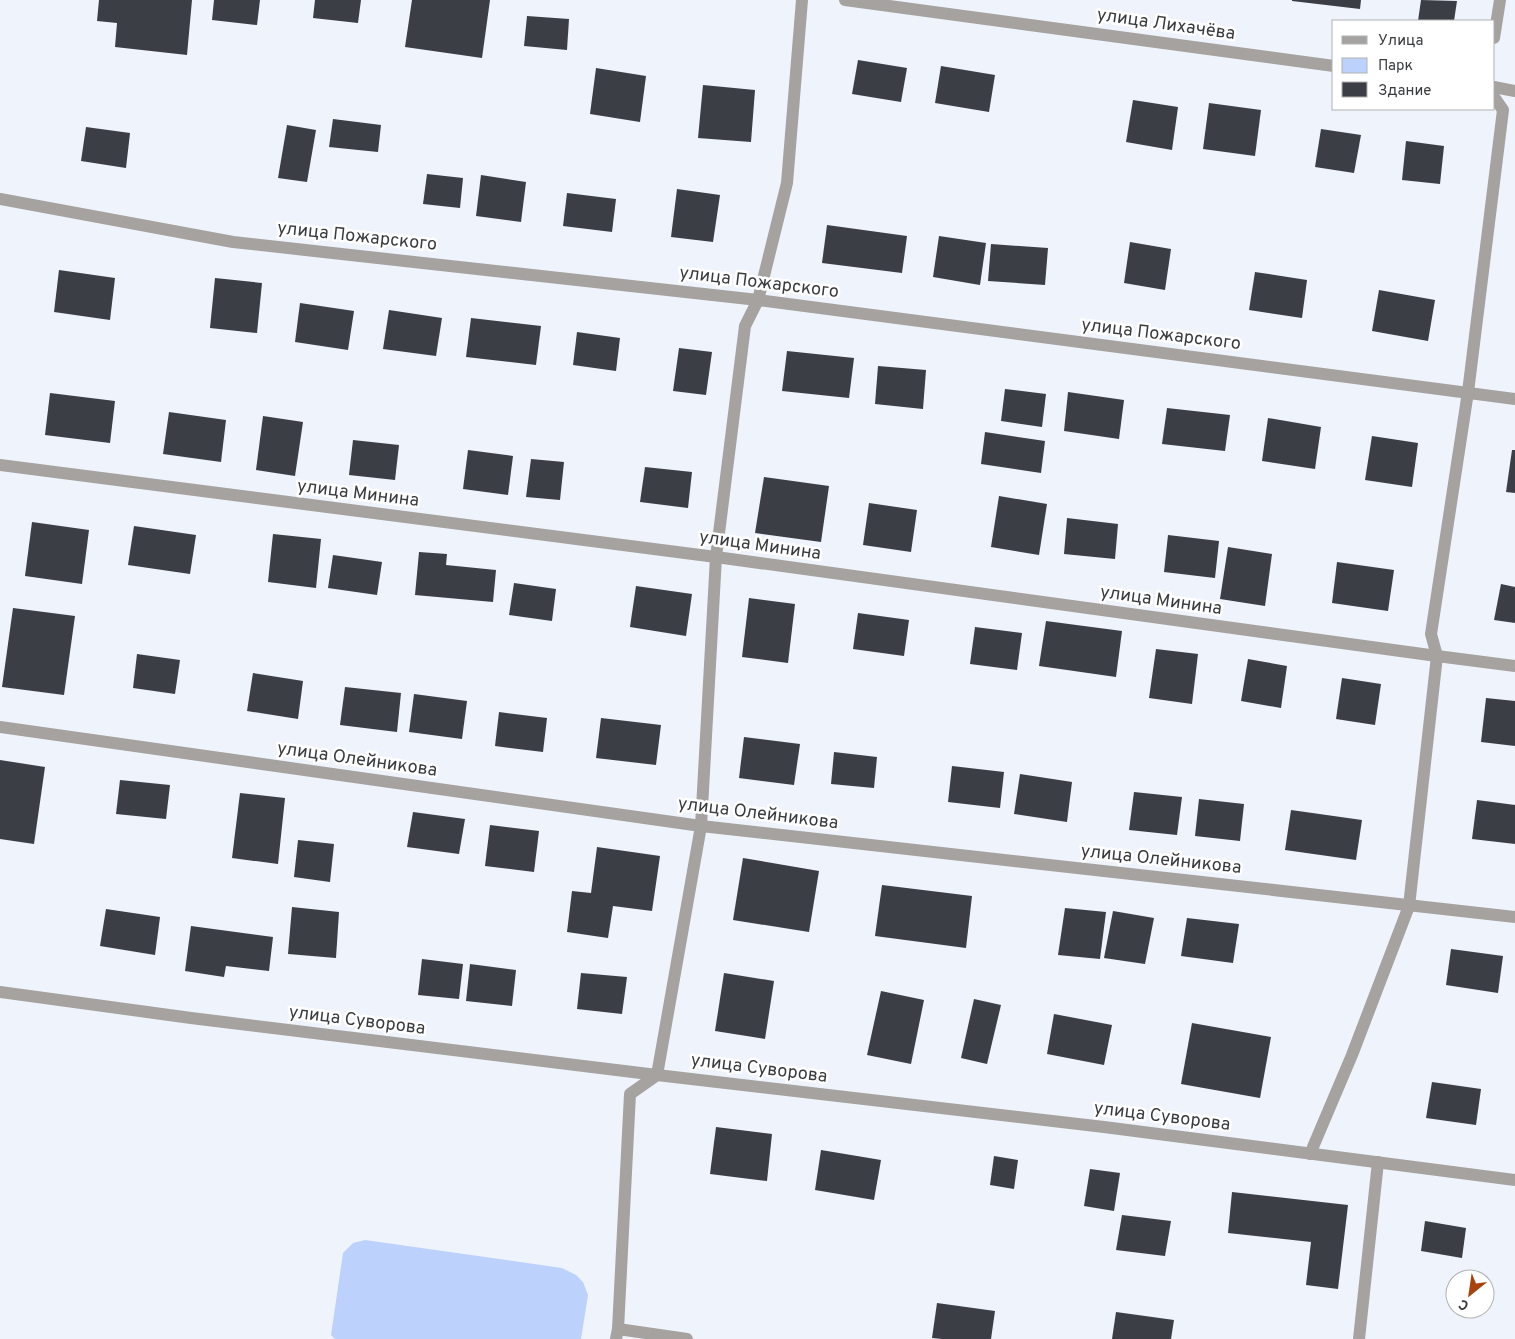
<svg xmlns="http://www.w3.org/2000/svg" width="1515" height="1339" font-family="Overpass,sans-serif">
  <style>
    .green { fill: #bdd1fd }
    .building { fill: #3b3e45 }
    .lines { fill: none; stroke-linecap: round; stroke-linejoin: round }
    .minor { stroke: #a5a29f; stroke-width: 12 }
    .labels { text-anchor: middle; dominant-baseline: central; stroke-width: 5; stroke-linejoin: round; paint-order: stroke }
    .street-label { font-size: 18px; fill: #393b3e; stroke: #fff }
  </style>
  <rect width="100%" height="100%" fill="#eff3fc"/>
  <polygon class="green" points="365,1240 562,1268 576,1275 583,1282 588,1295 581,1339 335,1339 331,1335 343,1253 353,1243"/>
  <g class="building">
    <polygon points="99,0 192,0 187,55 115,47 117,23 97,21"/>
    <polygon points="214,0 260,0 257,25 212,20"/>
    <polygon points="315,0 361,0 358,23 313,18"/>
    <polygon points="412,0 490,0 482,58 405,47"/>
    <polygon points="1292,0 1361,0 1360,9 1292,1"/>
    <polygon points="1421,0 1457,1 1454,21 1418,21"/>
    <polygon points="527,16 569,19 567,50 524,46"/>
    <polygon points="858,60 907,68 901,102 852,94"/>
    <polygon points="941,66 995,75 989,112 935,103"/>
    <polygon points="596,68 646,76 640,122 590,114"/>
    <polygon points="703,85 755,90 751,142 698,138"/>
    <polygon points="1133,100 1178,107 1172,150 1126,142"/>
    <polygon points="1209,103 1261,110 1255,156 1203,149"/>
    <polygon points="333,119 381,125 378,152 329,147"/>
    <polygon points="287,125 316,130 307,182 278,178"/>
    <polygon points="86,127 130,133 126,168 81,161"/>
    <polygon points="1321,129 1361,135 1354,173 1315,167"/>
    <polygon points="1406,141 1444,146 1440,184 1402,180"/>
    <polygon points="427,174 463,178 460,208 423,204"/>
    <polygon points="481,175 526,182 521,222 476,216"/>
    <polygon points="677,189 720,195 713,242 671,237"/>
    <polygon points="567,193 616,199 612,232 563,226"/>
    <polygon points="827,225 907,236 902,273 822,263"/>
    <polygon points="939,236 986,243 980,285 933,277"/>
    <polygon points="1130,242 1171,249 1165,290 1124,283"/>
    <polygon points="991,244 1048,248 1045,285 988,281"/>
    <polygon points="59,270 115,278 110,320 54,312"/>
    <polygon points="1255,272 1307,280 1302,318 1249,310"/>
    <polygon points="215,278 262,283 257,333 210,328"/>
    <polygon points="1379,290 1435,300 1428,341 1372,331"/>
    <polygon points="300,303 354,311 348,350 295,342"/>
    <polygon points="389,310 442,318 436,356 383,349"/>
    <polygon points="471,318 541,326 536,365 466,357"/>
    <polygon points="577,332 620,338 616,371 573,365"/>
    <polygon points="679,348 712,352 706,395 673,391"/>
    <polygon points="787,351 854,358 849,398 782,391"/>
    <polygon points="878,366 926,370 923,409 875,404"/>
    <polygon points="1005,389 1046,394 1042,427 1001,421"/>
    <polygon points="1068,392 1124,400 1119,439 1064,431"/>
    <polygon points="50,393 115,401 110,443 45,435"/>
    <polygon points="1167,408 1230,415 1225,451 1162,444"/>
    <polygon points="169,412 226,420 221,462 163,454"/>
    <polygon points="263,416 303,422 295,476 256,470"/>
    <polygon points="1268,418 1321,427 1315,469 1262,461"/>
    <polygon points="985,432 1045,441 1041,473 981,464"/>
    <polygon points="1372,436 1418,443 1412,487 1365,480"/>
    <polygon points="353,440 399,445 395,480 349,475"/>
    <polygon points="468,450 513,456 508,495 463,489"/>
    <polygon points="1512,450 1515,450 1515,493 1506,492"/>
    <polygon points="531,459 564,462 560,500 526,497"/>
    <polygon points="645,467 692,472 688,508 640,502"/>
    <polygon points="764,477 829,486 821,542 755,533"/>
    <polygon points="999,496 1047,504 1039,555 991,547"/>
    <polygon points="869,503 917,510 911,552 863,545"/>
    <polygon points="1067,518 1118,524 1115,559 1064,554"/>
    <polygon points="32,522 89,530 82,584 25,576"/>
    <polygon points="134,526 196,535 190,574 128,565"/>
    <polygon points="273,534 321,539 316,588 268,582"/>
    <polygon points="1168,535 1219,541 1215,578 1164,572"/>
    <polygon points="1228,547 1272,554 1265,606 1220,599"/>
    <polygon points="419,552 447,554 446,565 496,570 493,602 415,595"/>
    <polygon points="333,555 382,562 377,595 328,588"/>
    <polygon points="1337,562 1394,570 1388,611 1332,603"/>
    <polygon points="514,583 556,589 552,621 509,615"/>
    <polygon points="1501,584 1515,587 1515,623 1494,620"/>
    <polygon points="636,586 692,594 686,636 630,627"/>
    <polygon points="749,598 795,604 788,663 742,657"/>
    <polygon points="13,608 75,616 64,695 2,687"/>
    <polygon points="858,613 909,620 904,656 853,649"/>
    <polygon points="1046,621 1122,631 1116,677 1039,666"/>
    <polygon points="975,627 1022,633 1017,670 970,664"/>
    <polygon points="1156,649 1198,654 1192,704 1149,698"/>
    <polygon points="137,654 180,660 175,694 133,688"/>
    <polygon points="1248,659 1287,666 1281,708 1241,701"/>
    <polygon points="253,673 303,681 298,719 247,711"/>
    <polygon points="1342,678 1381,684 1375,725 1336,719"/>
    <polygon points="345,687 401,693 397,732 340,725"/>
    <polygon points="414,694 467,701 462,739 409,732"/>
    <polygon points="1486,698 1515,701 1515,746 1481,742"/>
    <polygon points="499,712 547,718 543,752 495,746"/>
    <polygon points="601,718 661,725 656,765 596,758"/>
    <polygon points="744,737 800,744 794,785 739,778"/>
    <polygon points="834,752 877,757 874,788 831,784"/>
    <polygon points="0,760 45,767 34,844 0,839"/>
    <polygon points="952,766 1004,772 1000,808 948,802"/>
    <polygon points="1020,774 1072,782 1067,822 1014,814"/>
    <polygon points="120,780 170,785 166,819 116,814"/>
    <polygon points="1134,792 1182,797 1177,835 1129,830"/>
    <polygon points="240,793 285,798 278,864 232,858"/>
    <polygon points="1199,799 1244,804 1240,841 1195,836"/>
    <polygon points="1477,800 1515,805 1515,844 1472,839"/>
    <polygon points="1291,810 1362,820 1356,860 1285,850"/>
    <polygon points="413,812 465,819 459,854 407,847"/>
    <polygon points="490,825 539,831 534,872 485,866"/>
    <polygon points="298,840 334,844 330,882 294,877"/>
    <polygon points="597,847 660,856 652,911 613,906 608,938 567,932 572,891 591,893"/>
    <polygon points="743,858 819,871 809,932 733,920"/>
    <polygon points="882,885 972,896 966,948 875,936"/>
    <polygon points="292,907 339,912 336,958 288,954"/>
    <polygon points="1065,908 1106,912 1100,959 1058,955"/>
    <polygon points="106,909 160,917 155,955 100,946"/>
    <polygon points="1113,911 1154,918 1145,964 1104,958"/>
    <polygon points="1187,918 1239,924 1233,963 1181,956"/>
    <polygon points="191,926 273,937 269,971 226,966 224,977 185,971"/>
    <polygon points="1451,949 1503,956 1498,993 1446,985"/>
    <polygon points="422,959 463,964 459,999 418,995"/>
    <polygon points="470,964 516,970 512,1006 466,1001"/>
    <polygon points="581,973 627,977 622,1014 577,1009"/>
    <polygon points="724,973 774,981 765,1039 715,1031"/>
    <polygon points="881,991 924,1000 911,1064 867,1055"/>
    <polygon points="974,999 1001,1005 987,1064 961,1058"/>
    <polygon points="1054,1014 1112,1025 1104,1065 1047,1054"/>
    <polygon points="1192,1023 1271,1037 1260,1098 1181,1084"/>
    <polygon points="1432,1082 1481,1089 1476,1125 1426,1118"/>
    <polygon points="716,1127 772,1134 767,1181 710,1174"/>
    <polygon points="821,1150 881,1160 874,1200 815,1190"/>
    <polygon points="994,1156 1018,1160 1014,1189 990,1185"/>
    <polygon points="1090,1169 1120,1173 1114,1211 1084,1206"/>
    <polygon points="1232,1192 1348,1205 1338,1289 1306,1285 1311,1242 1228,1233"/>
    <polygon points="1122,1215 1171,1221 1165,1256 1116,1250"/>
    <polygon points="1425,1221 1466,1228 1462,1258 1421,1251"/>
    <polygon points="937,1303 995,1311 991,1339 942,1339 932,1338"/>
    <polygon points="1116,1312 1174,1320 1171,1339 1112,1339"/>
  </g>
  <g class="lines">
    <g class="minor">
      <polyline points="845,0 1334,66"/>
      <polyline points="1494,38 1500,0"/>
      <polyline points="1494,87 1515,91"/>
      <polyline points="0,199 233,242 758,300 1515,399"/>
      <polyline points="0,465 716,557 1437,656 1515,666"/>
      <polyline points="0,727 701,826 1515,917"/>
      <polyline points="0,992 191,1018 657,1075 1104,1127 1515,1180"/>
      <polyline points="1310,1154 1352,1055 1409,906 1437,656 1431,634 1468,392 1503,110 1494,97"/>
      <polyline points="618,1329 687,1339"/>
      <polyline points="616,1339 618,1329 630,1094 657,1075 701,826 716,557 745,326 758,300 787,183 802,0"/>
      <polyline points="1359,1339 1378,1162"/>
    </g>
  </g>
  <g class="labels">
    <g class="street-label">
      <text transform="translate(1166 25) rotate(8)">улица Лихачёва</text>
      <text transform="translate(357 237) rotate(6)">улица Пожарского</text>
      <text transform="translate(759 283) rotate(7)">улица Пожарского</text>
      <text transform="translate(1161 335) rotate(7)">улица Пожарского</text>
      <text transform="translate(358 494) rotate(7)">улица Минина</text>
      <text transform="translate(760 546) rotate(8)">улица Минина</text>
      <text transform="translate(1161 601) rotate(8)">улица Минина</text>
      <text transform="translate(357 760) rotate(8)">улица Олейникова</text>
      <text transform="translate(758 814) rotate(7)">улица Олейникова</text>
      <text transform="translate(1161 860) rotate(6)">улица Олейникова</text>
      <text transform="translate(357 1021) rotate(7)">улица Суворова</text>
      <text transform="translate(759 1069) rotate(7)">улица Суворова</text>
      <text transform="translate(1162 1117) rotate(7)">улица Суворова</text>
    </g>
  </g>
  <rect x="1332" y="20" width="162" height="90" fill="#ffffff" stroke="#b0b1b2"/>
  <rect x="1342" y="36" width="25" height="8" fill="#a5a29f" stroke="#b0b1b2"/>
  <text x="1378" y="45" font-size="15" fill="#393b3e">Улица</text>
  <rect x="1342" y="58" width="25" height="15" fill="#bdd1fd" stroke="#b0b1b2"/>
  <text x="1378" y="70" font-size="15" fill="#393b3e">Парк</text>
  <rect x="1342" y="82" width="25" height="15" fill="#3b3e45" stroke="#b0b1b2"/>
  <text x="1378" y="95" font-size="15" fill="#393b3e">Здание</text>
  <g transform="translate(1470 1294) rotate(210)"><circle r="24" fill="#ffffff" stroke="#b0b1b2"/>
  <path d="M0-4L9 19L0 12L-9 19Z" fill="#a7430d"/>
  <text y="-8" font-size="14" font-weight="bold" text-anchor="middle" fill="#393b3e">С</text>
  </g>
</svg>
